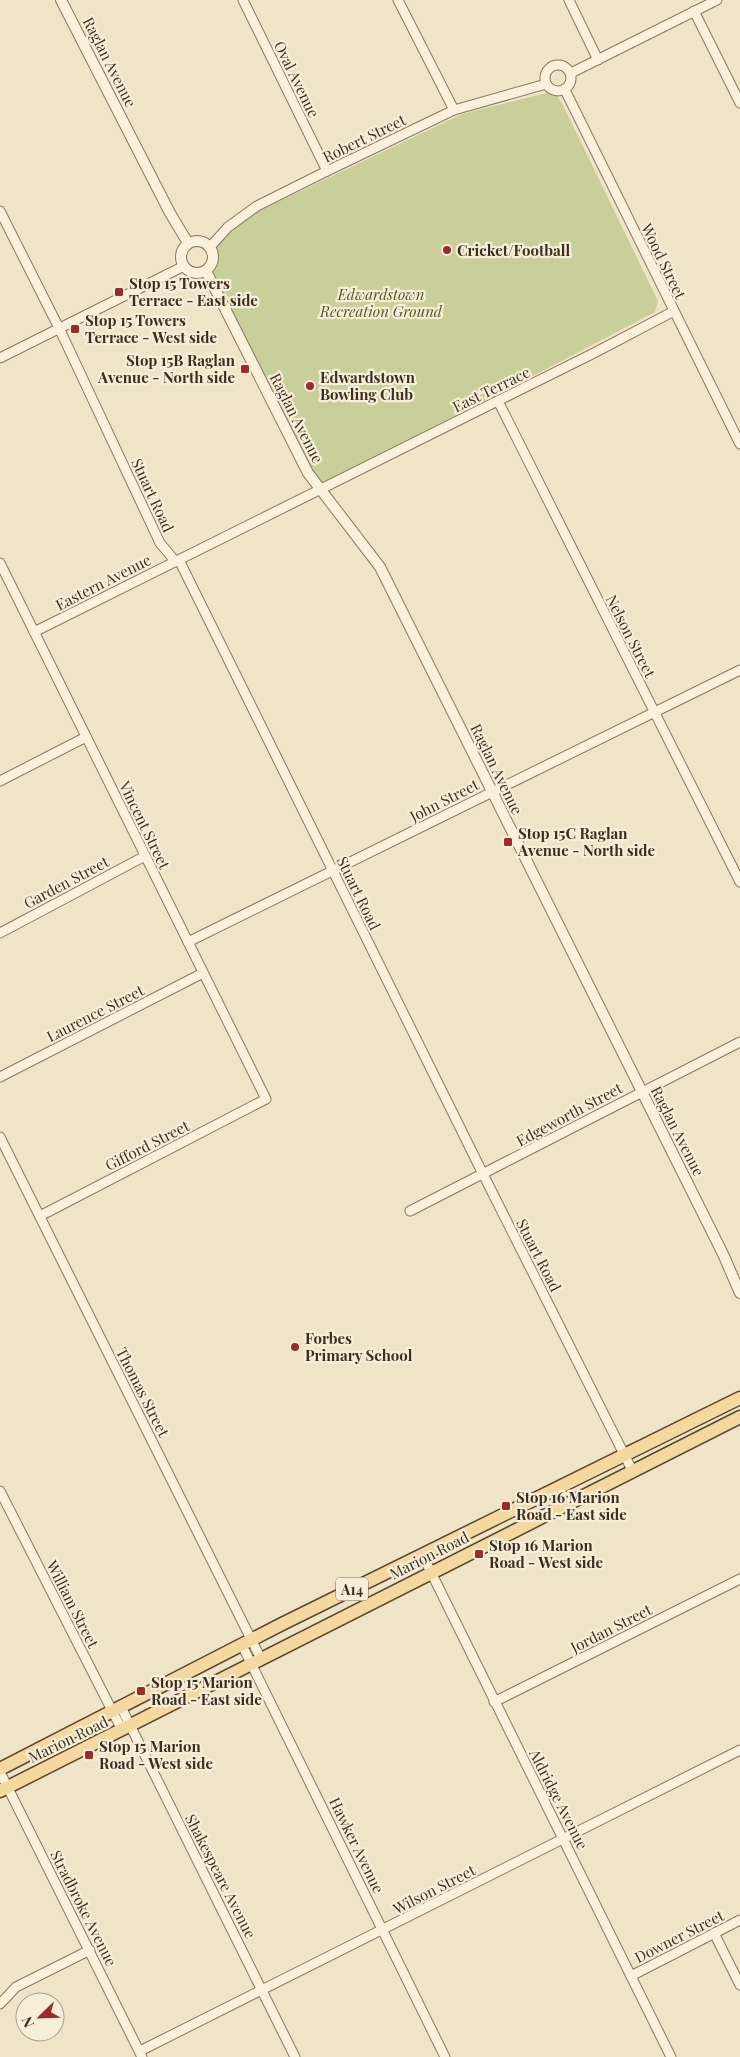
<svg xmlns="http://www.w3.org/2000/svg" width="740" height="2057" font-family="'Playfair Display',serif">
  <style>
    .green { fill: #c9cf9b }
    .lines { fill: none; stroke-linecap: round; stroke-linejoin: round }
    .minor-casing { stroke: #8d765c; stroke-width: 11 }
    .tertiary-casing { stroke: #8d765c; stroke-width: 12 }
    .primary-casing { stroke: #5b4430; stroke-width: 15 }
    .minor { stroke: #faf1dc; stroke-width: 9 }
    .tertiary { stroke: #faf1dc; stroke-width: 10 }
    .primary { stroke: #f3d9a0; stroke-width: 12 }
    .poi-dot { fill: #9e2a2b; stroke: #f7eed8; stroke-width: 2 }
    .labels { text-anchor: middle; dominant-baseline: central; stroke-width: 4.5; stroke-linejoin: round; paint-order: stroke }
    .shield { fill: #f7eed8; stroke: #756857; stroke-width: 1 }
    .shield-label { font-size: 14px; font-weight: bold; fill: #3d2e20 }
    .street-label { font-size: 15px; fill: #3d2e20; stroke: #f7eed8 }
    .poi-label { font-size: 15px; font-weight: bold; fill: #3d2e20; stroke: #f7eed8; text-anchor: start }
    .park-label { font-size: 15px; font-style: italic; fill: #4d5a26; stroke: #f7eed8 }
  </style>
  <rect width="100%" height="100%" fill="#f0e4c8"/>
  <path class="green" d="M550 92 557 96 563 105 658 301 655 312 321 487 310 469 211 272C215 263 217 257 213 248L230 230 255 213 462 114Z"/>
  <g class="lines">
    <defs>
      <g id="minor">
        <polyline points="243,0 327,171"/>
        <polyline points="398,0 454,110"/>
        <polyline points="569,0 598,60"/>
        <polyline points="694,11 740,103"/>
        <circle cx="558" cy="78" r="13"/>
        <polyline points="571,73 717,0"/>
        <polyline points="565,90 740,444"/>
        <polyline points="0,211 59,328 160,543 175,561 180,562 483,1174 633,1472"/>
        <polyline points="210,247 228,227 257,206 327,171 454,110 546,84"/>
        <polyline points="0,358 184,266"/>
        <polyline points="498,401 740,882"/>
        <polyline points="0,563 266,1099 40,1216"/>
        <polyline points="34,632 596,352 674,311"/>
        <polyline points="0,781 86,737"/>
        <polyline points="0,933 145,856"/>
        <polyline points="188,942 740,670"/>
        <polyline points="0,1077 203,973"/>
        <polyline points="0,1137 261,1659"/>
        <polyline points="410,1211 740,1042"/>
        <polyline points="0,1491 122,1730"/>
        <polyline points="422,1554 671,2057"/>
        <polyline points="242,1645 445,2057"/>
        <polyline points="494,1702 740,1579"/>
        <polyline points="121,1707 295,2057"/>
        <polyline points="0,1772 142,2057"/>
        <polyline points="714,1933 740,1985"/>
        <polyline points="631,1976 740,1920"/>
        <polyline points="0,2004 16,1987 90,1950"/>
        <polyline points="140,2051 740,1750"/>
      </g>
      <g id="tertiary">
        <polyline points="61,0 170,213 188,243"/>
        <circle cx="197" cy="257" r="16"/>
        <polyline points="206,271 308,473 380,567 723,1254 740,1293"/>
      </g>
      <g id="primary">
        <polyline points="0,1769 282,1624 740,1398"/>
        <polyline points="0,1791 740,1417"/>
      </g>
    </defs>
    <use href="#minor" class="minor-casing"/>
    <use href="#tertiary" class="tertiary-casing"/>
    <use href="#primary" class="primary-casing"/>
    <use href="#minor" class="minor"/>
    <use href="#tertiary" class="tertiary"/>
    <use href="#primary" class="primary"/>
  </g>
  <g class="poi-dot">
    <circle cx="447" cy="250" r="5"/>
    <rect x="114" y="287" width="10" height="10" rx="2.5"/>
    <rect x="70" y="324" width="10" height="10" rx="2.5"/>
    <rect x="240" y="364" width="10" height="10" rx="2.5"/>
    <circle cx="310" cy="386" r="5"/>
    <rect x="503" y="837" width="10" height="10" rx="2.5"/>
    <circle cx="295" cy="1347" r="5"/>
    <rect x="501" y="1501" width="10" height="10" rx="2.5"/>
    <rect x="474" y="1549" width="10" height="10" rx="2.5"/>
    <rect x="136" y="1686" width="10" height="10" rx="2.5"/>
    <rect x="84" y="1750" width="10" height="10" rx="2.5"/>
  </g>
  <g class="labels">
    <rect class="shield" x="336" y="1577.5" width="32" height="23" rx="4"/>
    <g class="shield-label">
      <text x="352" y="1589">A14</text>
    </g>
    <g class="street-label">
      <text transform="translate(110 62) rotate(63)">Raglan Avenue</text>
      <text transform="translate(297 79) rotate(64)">Oval Avenue</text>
      <text transform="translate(364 138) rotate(-26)">Robert Street</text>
      <text transform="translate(664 261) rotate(64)">Wood Street</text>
      <text transform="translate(491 389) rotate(-26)">East Terrace</text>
      <text transform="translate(297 418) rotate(63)">Raglan Avenue</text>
      <text transform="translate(153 495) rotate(65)">Stuart Road</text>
      <text transform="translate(103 582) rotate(-27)">Eastern Avenue</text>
      <text transform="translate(631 636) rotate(63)">Nelson Street</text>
      <text transform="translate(497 769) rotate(64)">Raglan Avenue</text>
      <text transform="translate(444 800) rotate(-27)">John Street</text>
      <text transform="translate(145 825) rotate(64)">Vincent Street</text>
      <text transform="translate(66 882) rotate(-28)">Garden Street</text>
      <text transform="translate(359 893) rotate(64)">Stuart Road</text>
      <text transform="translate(95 1013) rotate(-27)">Laurence Street</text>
      <text transform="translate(569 1114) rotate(-28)">Edgeworth Street</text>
      <text transform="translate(678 1131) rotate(63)">Raglan Avenue</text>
      <text transform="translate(147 1145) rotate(-27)">Gifford Street</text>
      <text transform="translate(539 1255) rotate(63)">Stuart Road</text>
      <text transform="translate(143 1392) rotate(63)">Thomas Street</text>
      <text transform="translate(429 1555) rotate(-27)">Marion Road</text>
      <text transform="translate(73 1604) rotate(63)">William Street</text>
      <text transform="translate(611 1628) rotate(-27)">Jordan Street</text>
      <text transform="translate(68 1739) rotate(-26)">Marion Road</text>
      <text transform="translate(559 1799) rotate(63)">Aldridge Avenue</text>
      <text transform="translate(357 1845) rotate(64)">Hawker Avenue</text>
      <text transform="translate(221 1876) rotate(63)">Shakespeare Avenue</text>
      <text transform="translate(434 1889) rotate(-27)">Wilson Street</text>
      <text transform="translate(84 1908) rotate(63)">Stradbroke Avenue</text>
      <text transform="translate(679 1936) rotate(-27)">Downer Street</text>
    </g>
    <g class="poi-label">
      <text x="457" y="250">Cricket/Football</text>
      <text x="129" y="283">Stop 15 Towers<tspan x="129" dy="17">Terrace - East side</tspan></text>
      <text x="85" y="320">Stop 15 Towers<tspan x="85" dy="17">Terrace - West side</tspan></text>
      <text x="235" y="360" text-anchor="end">Stop 15B Raglan<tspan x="235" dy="17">Avenue - North side</tspan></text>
      <text x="320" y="377">Edwardstown<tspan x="320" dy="17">Bowling Club</tspan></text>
      <text x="518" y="833">Stop 15C Raglan<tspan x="518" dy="17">Avenue - North side</tspan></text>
      <text x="305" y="1338">Forbes<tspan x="305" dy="17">Primary School</tspan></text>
      <text x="516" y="1497">Stop 16 Marion<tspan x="516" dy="17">Road - East side</tspan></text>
      <text x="489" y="1545">Stop 16 Marion<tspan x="489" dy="17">Road - West side</tspan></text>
      <text x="151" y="1682">Stop 15 Marion<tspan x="151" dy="17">Road - East side</tspan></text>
      <text x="99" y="1746">Stop 15 Marion<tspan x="99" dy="17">Road - West side</tspan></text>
    </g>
    <g class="park-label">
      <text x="381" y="294">Edwardstown<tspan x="381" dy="17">Recreation Ground</tspan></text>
    </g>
  </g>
  <g transform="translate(40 2017) rotate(247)"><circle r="24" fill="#f7eed8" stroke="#ada18e"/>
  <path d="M0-4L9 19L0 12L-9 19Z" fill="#9e2a2b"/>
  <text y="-8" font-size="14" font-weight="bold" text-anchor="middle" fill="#3d2e20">N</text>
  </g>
</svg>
